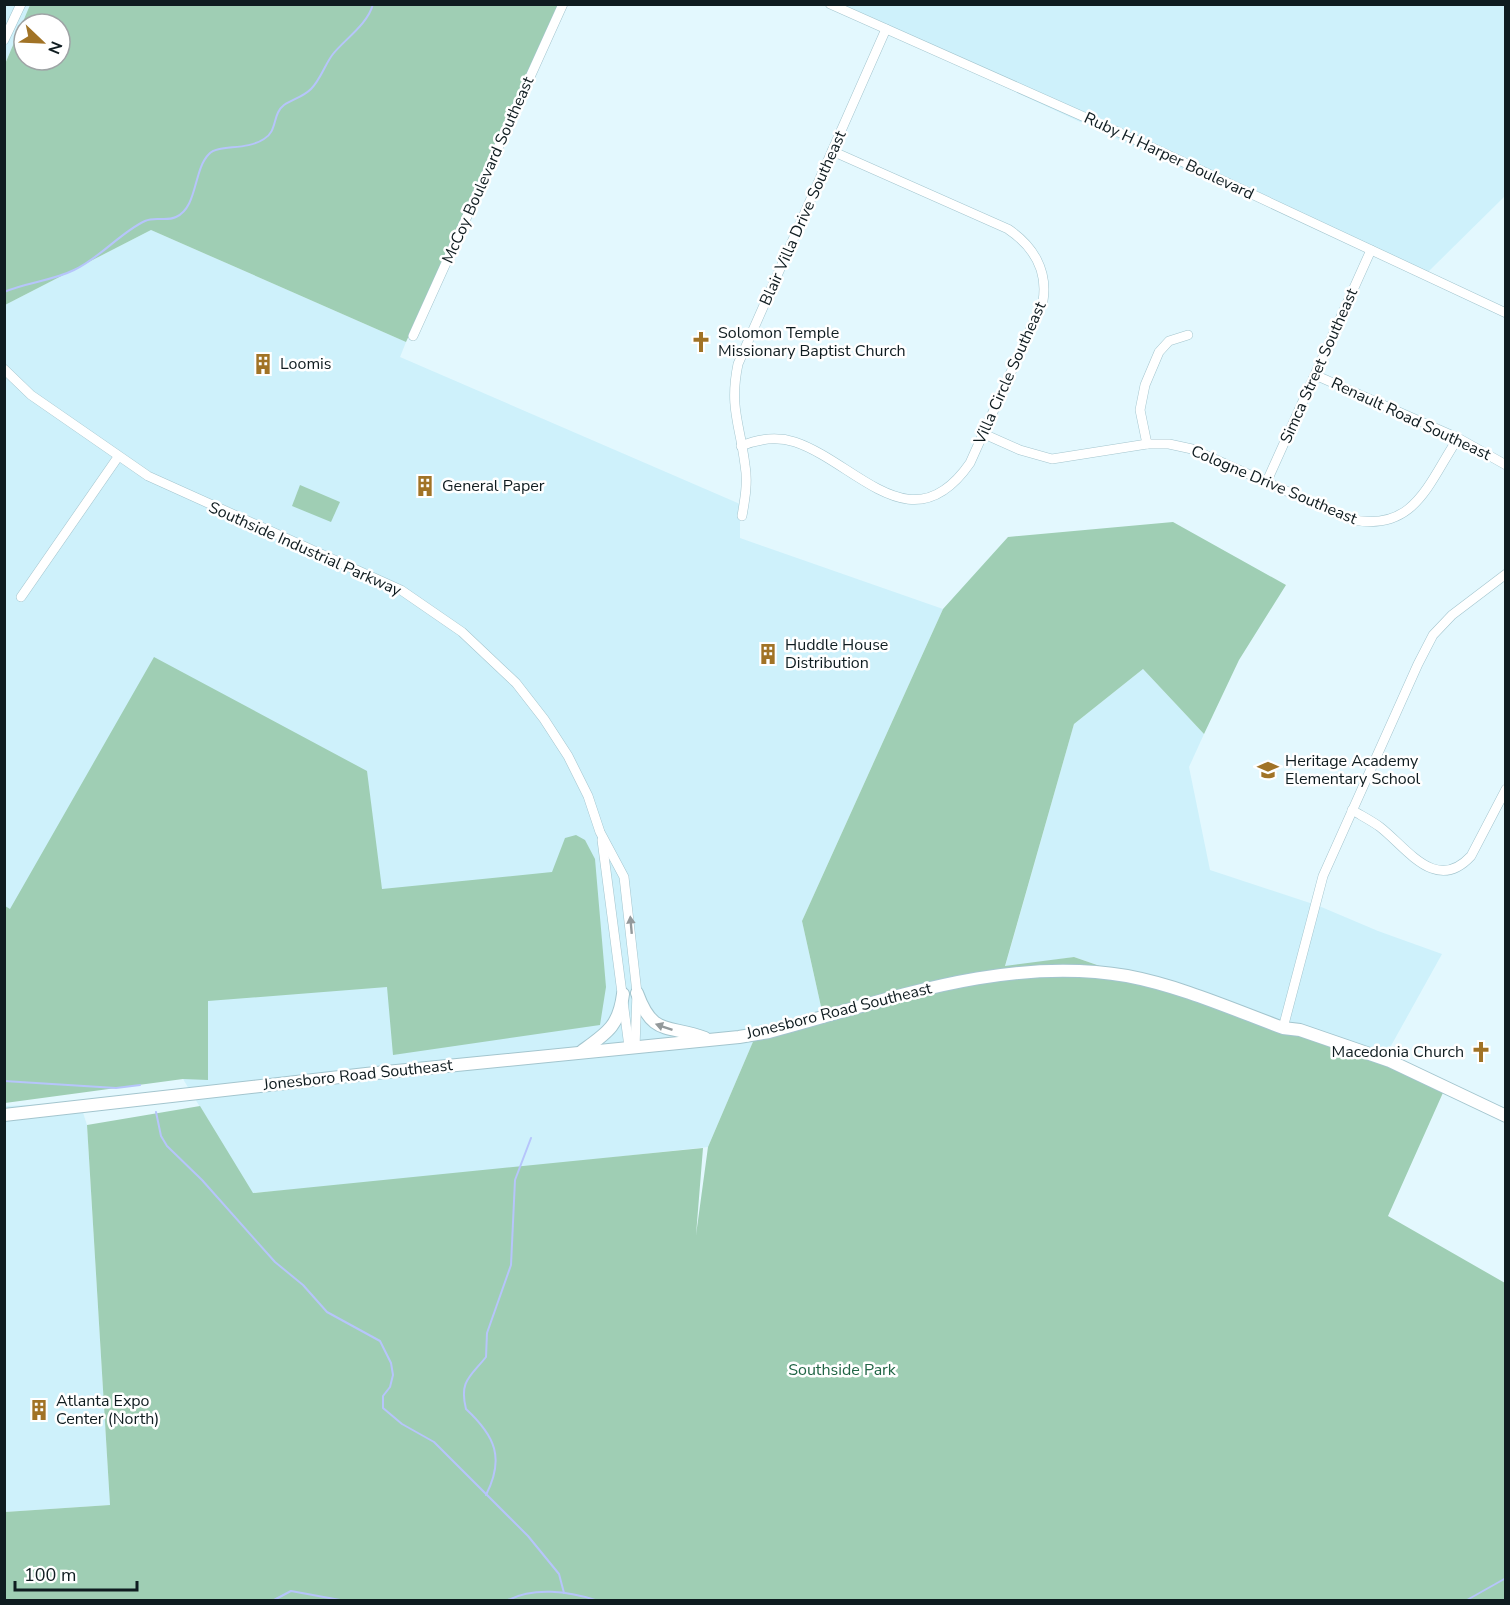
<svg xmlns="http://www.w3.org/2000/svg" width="1510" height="1605" font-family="'Nunito Sans',sans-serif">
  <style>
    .built { fill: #cef1fb }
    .green { fill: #9fceb4; fill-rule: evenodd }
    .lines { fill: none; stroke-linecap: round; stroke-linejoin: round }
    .stream { stroke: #b6c5fb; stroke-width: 2 }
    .minor-casing { stroke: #a3c5ce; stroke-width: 10 }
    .major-casing { stroke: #a3c5ce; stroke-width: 14 }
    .minor { stroke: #fff; stroke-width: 9 }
    .major { stroke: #fff; stroke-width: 12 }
    .oneway { fill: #93999b }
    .labels { text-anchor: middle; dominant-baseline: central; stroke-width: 5; stroke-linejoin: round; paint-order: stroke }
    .street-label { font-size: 16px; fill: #0f1c20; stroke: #fff }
    .poi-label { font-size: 16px; fill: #0f1c20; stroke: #fff; text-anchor: start }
    .park-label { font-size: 16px; fill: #206545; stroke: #fff }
  </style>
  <rect width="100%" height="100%" fill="#e3f8fe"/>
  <g class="built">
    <polygon points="5,5 30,5 5,64"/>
    <polygon points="828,5 1505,5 1505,196 1428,272 1171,164"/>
    <polygon points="151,230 406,342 400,357 740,504 740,538 943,609 802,921 824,1020 758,1030 708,1147 368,1184 252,1193 183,1079 5,906 5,305"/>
    <polygon points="1143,669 1204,734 1189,767 1210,870 1319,906 1378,931 1442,954 1382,1062 1074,957 1005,967 1074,724"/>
    <polygon points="80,1103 87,1125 110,1505 5,1512 4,1106"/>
  </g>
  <g class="green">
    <path d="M30 5H564L406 342 151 230 5 305V64ZM24 24H60V60H24Z"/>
    <polygon points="300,485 340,502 331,522 292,506"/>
    <polygon points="1173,522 1286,585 1239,660 1204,734 1143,669 1074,724 1005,966 1074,957 1446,1086 1388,1216 1505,1283 1505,1600 5,1600 5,1512 110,1505 87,1125 200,1106 253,1193 703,1148 696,1235 708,1147 758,1030 824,1020 802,921 943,609 1008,537"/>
    <polygon points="154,657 367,771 382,889 552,872 565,838 576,835 585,840 595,859 606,987 600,1025 393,1055 387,987 208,1001 208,1080 183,1079 5,1103 5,906 10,909"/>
  </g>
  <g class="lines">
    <g class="stream">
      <path d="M4 292C27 282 52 281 74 270 100 258 121 232 145 221 156 216 165 222 176 217 198 207 193 170 209 154 218 144 246 151 264 139 278 131 272 114 284 105 293 99 303 97 311 89 321 79 325 64 333 54 345 39 368 24 373 4"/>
      <polyline points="4,1081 116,1088 140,1085"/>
      <polyline points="156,1112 161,1136 167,1146 202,1180 275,1262 303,1285 327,1312 380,1341 391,1363 393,1375 390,1387 383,1396 383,1408 402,1424 434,1442 528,1536 559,1574 564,1593"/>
      <path d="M486 1495C505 1458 495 1436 466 1409 459 1381 470 1377 486 1357L487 1333 511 1265 515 1180 531 1138"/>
      <polyline points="274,1600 291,1591 340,1600"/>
      <path d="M508 1600C534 1587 568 1591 595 1600"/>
      <polyline points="1467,1600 1506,1578"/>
    </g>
    <defs>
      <g id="minor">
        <polyline points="830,4 1136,140 1506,313"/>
        <polyline points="4,40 21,4"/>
        <polyline points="413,336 563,4"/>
        <polyline points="4,369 31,395 148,476 401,590 462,632 516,683 544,719 568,756 588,796 600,832 624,877 637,993 635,1047"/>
        <polyline points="1315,375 1458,438 1506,465"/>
        <path d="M984 434 1020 450 1052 459 1147 444H1169L1192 449 1349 519C1414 534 1428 484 1458 438"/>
        <polyline points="1147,444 1140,410 1145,385 1159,352 1169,341 1188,335"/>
        <path d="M741 446C758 439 776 436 795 442 857 463 912 547 970 463L1043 301C1048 270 1033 246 1008 229L832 151"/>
        <polyline points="1267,481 1371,250"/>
        <path d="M742 516C745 499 748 482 745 465 740 424 729 408 738 364L886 29"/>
        <polyline points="21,597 118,457"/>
        <path d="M1352 810C1362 816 1372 821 1380 827 1407 848 1436 894 1471 856L1506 789"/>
        <polyline points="602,840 629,1047"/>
        <polyline points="1283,1028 1323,876 1418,664 1433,635 1452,615 1506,574"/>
      </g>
      <g id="major">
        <path d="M637 993C653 1037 667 1024 705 1038"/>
        <path d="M582 1051C607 1033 619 1026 623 994"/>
        <path d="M4 1115 366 1074 739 1037 769 1032C886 1001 1004 955 1127 976 1180 986 1232 1009 1283 1028L1300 1030 1390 1061 1506 1116"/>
      </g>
    </defs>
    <use href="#minor" class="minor-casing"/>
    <use href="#major" class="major-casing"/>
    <use href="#minor" class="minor"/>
    <use href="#major" class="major"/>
  </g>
  <defs><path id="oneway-solid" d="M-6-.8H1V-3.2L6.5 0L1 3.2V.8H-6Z" transform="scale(1.5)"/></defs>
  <g class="oneway">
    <use href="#oneway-solid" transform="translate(631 925) rotate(-95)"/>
    <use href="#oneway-solid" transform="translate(664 1027) rotate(-161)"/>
  </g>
  <defs>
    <symbol id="church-bare" viewBox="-9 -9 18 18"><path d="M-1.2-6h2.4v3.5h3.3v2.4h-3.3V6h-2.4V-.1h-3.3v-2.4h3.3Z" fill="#a17326" stroke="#fff" stroke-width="2.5" paint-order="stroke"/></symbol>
    <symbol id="building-bare" viewBox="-9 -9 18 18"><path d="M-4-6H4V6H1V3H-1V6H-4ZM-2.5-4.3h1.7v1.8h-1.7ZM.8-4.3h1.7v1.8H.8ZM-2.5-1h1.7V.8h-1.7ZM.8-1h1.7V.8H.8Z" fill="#a17326" stroke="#fff" stroke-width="2.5" paint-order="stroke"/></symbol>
    <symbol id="school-bare" viewBox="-9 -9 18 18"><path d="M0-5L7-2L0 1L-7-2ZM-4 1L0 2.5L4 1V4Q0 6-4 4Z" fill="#a17326" stroke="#fff" stroke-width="2.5" paint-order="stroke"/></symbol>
  </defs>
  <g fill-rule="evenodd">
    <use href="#church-bare" x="686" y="327" width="30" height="30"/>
    <use href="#building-bare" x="248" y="349" width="30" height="30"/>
    <use href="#building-bare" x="410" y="471" width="30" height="30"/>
    <use href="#building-bare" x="753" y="639" width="30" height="30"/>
    <use href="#school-bare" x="1253" y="755" width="30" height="30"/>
    <use href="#church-bare" x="1466" y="1037" width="30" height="30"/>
    <use href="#building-bare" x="24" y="1395" width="30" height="30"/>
  </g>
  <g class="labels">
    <g class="street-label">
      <text transform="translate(1169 156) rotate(25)">Ruby H Harper Boulevard</text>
      <text transform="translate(488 170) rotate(-66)">McCoy Boulevard Southeast</text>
      <text transform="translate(803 218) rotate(-66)">Blair Villa Drive Southeast</text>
      <text transform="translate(1319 366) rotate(-66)">Simca Street Southeast</text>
      <text transform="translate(1010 373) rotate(-66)">Villa Circle Southeast</text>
      <text transform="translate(1411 419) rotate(25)">Renault Road Southeast</text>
      <text transform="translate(1274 485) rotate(23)">Cologne Drive Southeast</text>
      <text transform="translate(305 549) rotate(24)">Southside Industrial Parkway</text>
      <text transform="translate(839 1011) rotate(-14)">Jonesboro Road Southeast</text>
      <text transform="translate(358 1075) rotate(-6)">Jonesboro Road Southeast</text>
    </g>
    <g class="poi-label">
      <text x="718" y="333">Solomon Temple<tspan x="718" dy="18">Missionary Baptist Church</tspan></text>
      <text x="280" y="364">Loomis</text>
      <text x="442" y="486">General Paper</text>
      <text x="785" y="645">Huddle House<tspan x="785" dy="18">Distribution</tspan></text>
      <text x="1285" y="761">Heritage Academy<tspan x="1285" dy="18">Elementary School</tspan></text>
      <text x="1464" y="1052" text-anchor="end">Macedonia Church</text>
      <text x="56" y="1401">Atlanta Expo<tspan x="56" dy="18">Center (North)</tspan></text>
    </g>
    <g class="park-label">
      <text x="842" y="1370">Southside Park</text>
    </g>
  </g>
  <rect width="1510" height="1605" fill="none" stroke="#0f1c20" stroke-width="12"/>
  <g transform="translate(42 42) rotate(113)"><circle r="28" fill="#ffffff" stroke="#9fa4a6" stroke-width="1.5"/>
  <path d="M0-4.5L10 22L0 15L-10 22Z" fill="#a17326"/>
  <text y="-9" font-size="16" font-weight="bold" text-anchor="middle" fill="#0f1c20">N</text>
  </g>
  <path d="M15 1581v9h122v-9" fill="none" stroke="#0f1c20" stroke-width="3"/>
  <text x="24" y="1581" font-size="18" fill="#0f1c20" stroke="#ffffff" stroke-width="4.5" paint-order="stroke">100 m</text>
</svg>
